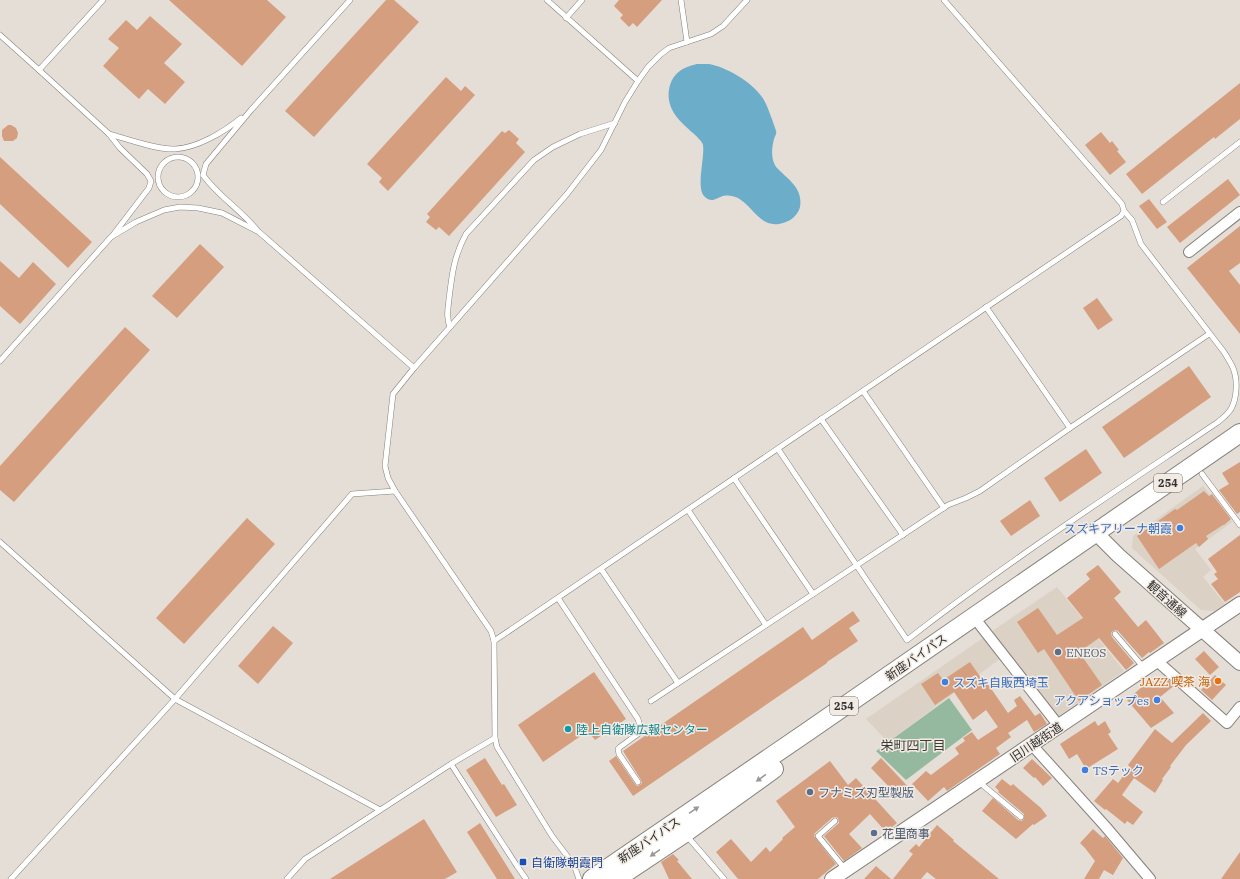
<svg xmlns="http://www.w3.org/2000/svg" width="1240" height="879" font-family="'IBM Plex Serif','Noto Sans JP',serif">
  <style>
    .built { fill: #dbd1c4 }
    .green { fill: #95b99f }
    .water { fill: #6cadc9 }
    .building { fill: #d59e7f }
    .lines { fill: none; stroke-linecap: round; stroke-linejoin: round }
    .lane-casing { stroke: #85807a; stroke-width: 6 }
    .street-casing { stroke: #85807a; stroke-width: 12 }
    .secondary-casing { stroke: #85807a; stroke-width: 16 }
    .highway-casing { stroke: #85807a; stroke-width: 20 }
    .lane { stroke: #fff; stroke-width: 5 }
    .street { stroke: #fff; stroke-width: 10 }
    .secondary { stroke: #fff; stroke-width: 14 }
    .highway { stroke: #fff; stroke-width: 18 }
    .oneway { fill: #999896 }
    .shop-dot { fill: #3f7fe0; stroke: #f1ebe4; stroke-width: 1.5 }
    .service-dot { fill: #5c6f8a; stroke: #f1ebe4; stroke-width: 1.5 }
    .food-dot { fill: #e8710a; stroke: #f1ebe4; stroke-width: 1.5 }
    .culture-dot { fill: #0f9aa8; stroke: #f1ebe4; stroke-width: 1.5 }
    .transit-dot { fill: #1a4fb4; stroke: #f1ebe4; stroke-width: 1.5 }
    .labels { text-anchor: middle; dominant-baseline: central; stroke-width: 3; stroke-linejoin: round; paint-order: stroke }
    .shield { fill: #f1ebe4; stroke: #6c6865; stroke-width: 1 }
    .shield-label { font-size: 11px; font-weight: bold; fill: #33302e }
    .shop-label { font-size: 12px; fill: #366cbe; stroke: #f1ebe4; text-anchor: end }
    .street-label { font-size: 12px; fill: #33302e; stroke: #f1ebe4 }
    .service-label { font-size: 12px; fill: #4e5e75; stroke: #f1ebe4; text-anchor: start }
    .food-label { font-size: 12px; fill: #c56008; stroke: #f1ebe4; text-anchor: end }
    .culture-label { font-size: 12px; fill: #0d838f; stroke: #f1ebe4; text-anchor: start }
    .transit-label { font-size: 12px; fill: #164399; stroke: #f1ebe4; text-anchor: start }
    .neighbourhood-label { font-size: 13px; fill: #403c36; stroke: #f1ebe4 }
  </style>
  <rect width="100%" height="100%" fill="#e4ded7"/>
  <g class="built">
    <polygon points="1203,486 1232,522 1195,549 1211,570 1203,577 1225,604 1214,611 1201,610 1132,548 1133,536"/>
    <polygon points="1057,587 1124,671 1058,716 991,632"/>
    <polygon points="983,638 1001,658 888,742 866,719"/>
  </g>
  <polygon class="green" points="949,698 972,730 906,780 876,751"/>
  <path class="water" d="M697 64C701 64 705 64 709 64 726 67 752 82 762 97 767 104 769 112 772 119 773 123 775 127 776 131 777 134 775 136 774 139 772 147 771 155 774 163 775 166 777 168 779 170 790 181 803 189 800 207 798 215 791 221 783 223 761 230 754 207 738 198 733 196 729 195 723 196 716 198 712 204 704 196 696 187 705 157 703 145 702 141 696 136 693 133 678 120 664 107 670 85 674 72 684 67 697 64Z"/>
  <g class="building">
    <polygon points="169,0 267,0 286,17 242,66"/>
    <polygon points="386,0 394,0 419,22 314,137 285,111"/>
    <polygon points="619,0 662,0 637,27 633,23 629,27 620,18 623,15 614,6"/>
    <polygon points="150,16 182,44 164,63 185,82 165,104 148,89 139,99 103,66 119,48 108,39 126,20 137,30"/>
    <polygon points="446,77 461,91 465,86 475,95 388,191 379,182 382,178 367,164"/>
    <polygon points="1240,83 1240,119 1215,139 1214,137 1142,194 1126,174"/>
    <polygon points="8,125 11,125 16,128 18,133 17,138 13,141 4,141 2,136 2,130"/>
    <polygon points="509,130 519,139 516,143 525,152 449,236 439,227 436,230 426,222 430,217 427,214 502,131 505,133"/>
    <polygon points="1101,132 1110,143 1112,141 1119,150 1117,151 1126,162 1110,175 1085,145"/>
    <polygon points="0,157 92,242 68,268 0,204"/>
    <polygon points="1228,179 1240,195 1180,243 1167,227"/>
    <polygon points="1149,199 1167,222 1157,229 1139,206"/>
    <polygon points="1240,226 1240,263 1229,271 1240,285 1240,334 1187,268"/>
    <polygon points="200,244 224,267 177,318 152,296"/>
    <polygon points="0,261 19,278 33,262 56,284 20,324 0,306"/>
    <polygon points="1097,298 1113,320 1098,330 1083,308"/>
    <polygon points="125,327 150,350 14,502 0,490 0,466"/>
    <polygon points="1189,366 1211,397 1124,458 1102,427"/>
    <polygon points="1086,449 1102,473 1060,502 1044,478"/>
    <polygon points="1240,462 1240,512 1237,514 1219,490 1229,484 1222,473"/>
    <polygon points="1204,491 1209,496 1212,494 1231,519 1224,525 1223,525 1206,536 1208,539 1199,547 1196,543 1159,569 1137,536 1175,509 1177,510"/>
    <polygon points="1030,500 1040,516 1011,536 1000,521"/>
    <polygon points="247,518 275,544 184,644 156,618"/>
    <polygon points="1240,535 1240,592 1225,602 1211,584 1218,579 1214,574 1217,572 1208,559"/>
    <polygon points="1098,565 1121,592 1114,598 1138,627 1146,620 1164,643 1150,653 1149,652 1142,658 1118,631 1116,630 1113,631 1111,633 1112,637 1134,663 1126,670 1099,638 1079,652 1102,685 1079,701 1044,649 1038,653 1017,622 1038,608 1057,635 1083,618 1067,598 1090,579 1086,574"/>
    <polygon points="853,611 860,621 849,628 858,641 827,662 827,663 633,796 609,761 616,756 635,784 637,786 640,785 642,783 641,780 623,751 803,627 812,640"/>
    <polygon points="273,626 293,643 258,684 238,666"/>
    <polygon points="1204,651 1219,667 1210,675 1195,659"/>
    <polygon points="970,662 981,678 983,677 1008,713 1017,706 1014,700 1020,696 1035,716 1040,713 1047,724 1034,732 1027,720 1008,733 1011,737 996,748 1000,754 947,791 944,787 928,801 912,784 926,771 931,775 959,754 955,748 965,741 963,738 972,732 978,740 998,727 986,710 973,720 954,692 935,705 921,684 938,673 943,680"/>
    <polygon points="594,672 626,719 595,740 588,731 543,762 518,725"/>
    <polygon points="1215,675 1226,685 1212,700 1201,690"/>
    <polygon points="1165,677 1175,685 1160,697 1174,713 1151,728 1127,700 1151,679 1155,685"/>
    <polygon points="1203,713 1211,721 1186,745 1170,766 1171,767 1162,779 1163,780 1155,793 1134,778 1122,795 1143,812 1133,825 1127,821 1125,824 1106,809 1105,810 1094,801 1113,779 1118,783 1130,767 1128,765 1155,729 1172,743"/>
    <polygon points="1095,721 1098,726 1105,721 1111,732 1108,734 1118,749 1086,769 1077,754 1069,759 1060,744"/>
    <polygon points="485,758 502,785 504,784 517,805 496,817 466,770"/>
    <polygon points="881,758 913,792 904,799 894,788 892,790 871,768"/>
    <polygon points="1032,759 1052,778 1043,786 1035,777 1034,778 1023,768"/>
    <polygon points="830,761 848,785 856,778 897,823 886,832 870,814 849,834 862,848 844,861 824,836 839,823 838,818 835,817 832,818 815,833 814,836 836,864 818,879 738,879 716,852 731,839 751,862 766,847 770,852 783,839 782,838 795,827 776,801"/>
    <polygon points="1002,779 1011,786 1013,784 1021,791 1041,808 1047,816 1034,825 1033,824 1016,839 982,811 993,798 1018,820 1022,821 1024,819 1024,814 998,792 999,791 995,787"/>
    <polygon points="424,819 457,872 445,879 330,879"/>
    <polygon points="480,823 515,879 497,879 467,832"/>
    <polygon points="937,825 954,840 953,841 999,879 936,879 927,872 921,879 893,879 913,854 909,851 916,844 919,847"/>
    <polygon points="1093,829 1103,838 1105,836 1123,858 1113,875 1104,870 1099,879 1084,879 1095,861 1085,848 1080,843"/>
    <polygon points="1240,852 1240,879 1221,879"/>
    <polygon points="673,854 679,860 677,861 692,879 669,879 661,862"/>
    <polygon points="876,866 891,879 864,879"/>
  </g>
  <g class="lines">
    <defs>
      <g id="lane">
        <polyline points="103,0 39,70 109,134 120,148 147,174 151,181 149,188 113,235"/>
        <polyline points="547,0 638,81"/>
        <polyline points="681,0 687,42"/>
        <polyline points="566,18 582,0"/>
        <polyline points="0,35 39,70"/>
        <path d="M109 134C127 139 157 150 175 149 197 148 224 132 241 118"/>
        <circle cx="178" cy="177" r="20"/>
        <polyline points="1163,202 1240,142"/>
        <path d="M257 230C241 210 218 196 203 175L206 164 251 110 350 0"/>
        <polyline points="986,307 1070,428"/>
        <path d="M450 327C446 318 448 308 449 299 452 274 454 256 466 234L534 160 553 147 580 134 615 123"/>
        <polyline points="0,361 111,237 136,222 164,210 180,207 198,208 222,213 259,232 414,368 393,394 385,466 388,478 395,491 491,631 494,641 495,738 451,764 305,859 287,879"/>
        <polyline points="414,368 567,194 601,150 625,102 638,81 648,67 660,55 669,48 711,34 723,26 747,0"/>
        <polyline points="863,391 944,508"/>
        <polyline points="821,419 903,535"/>
        <path d="M778 449 907 640C1007 562 1113 493 1218 422 1223 418 1228 414 1231 409 1237 398 1238 380 1233 368 1231 363 1227 357 1224 352L1141 244 1132 220 1124 211"/>
        <polyline points="1202,474 1240,525"/>
        <polyline points="734,478 813,594"/>
        <polyline points="688,510 766,625"/>
        <polyline points="0,542 175,699 380,810"/>
        <polyline points="601,569 678,683"/>
        <polyline points="558,598 638,719 641,730 638,734 620,747 618,749 619,754 638,782"/>
        <polyline points="1115,634 1144,668"/>
        <polyline points="494,641 1121,216 1124,211 1122,204 944,0"/>
        <polyline points="651,701 948,505 966,498 980,491 1070,428 1209,334"/>
        <polyline points="495,738 497,747 552,836 574,865 579,879"/>
        <polyline points="451,764 517,866 526,879"/>
        <polyline points="979,782 1021,817"/>
        <polyline points="835,821 818,836 845,869"/>
        <polyline points="687,836 724,879"/>
        <polyline points="11,879 175,699 352,494 395,491"/>
      </g>
      <g id="street">
        <polyline points="1189,252 1240,212"/>
        <polyline points="980,625 1059,726"/>
        <polyline points="1157,661 1227,723 1240,707"/>
        <polyline points="1032,745 1105,826 1150,879"/>
      </g>
      <g id="secondary">
        <polyline points="1096,533 1118,555 1240,663"/>
        <polyline points="832,879 1240,604"/>
      </g>
      <g id="highway">
        <polyline points="592,879 807,732 1240,433"/>
        <polyline points="616,879 685,833 774,769"/>
      </g>
    </defs>
    <use href="#lane" class="lane-casing"/>
    <use href="#street" class="street-casing"/>
    <use href="#secondary" class="secondary-casing"/>
    <use href="#highway" class="highway-casing"/>
    <use href="#lane" class="lane"/>
    <use href="#street" class="street"/>
    <use href="#secondary" class="secondary"/>
    <use href="#highway" class="highway"/>
  </g>
  <defs><path id="oneway-solid" d="M-6-.8H1V-3.2L6.5 0L1 3.2V.8H-6Z"/></defs>
  <g class="oneway">
    <use href="#oneway-solid" transform="translate(761 778) rotate(144)"/>
    <use href="#oneway-solid" transform="translate(694 810) rotate(-34)"/>
    <use href="#oneway-solid" transform="translate(655 853) rotate(146)"/>
  </g>
  <g class="shop-dot">
    <circle cx="1180" cy="528" r="4"/>
    <circle cx="945" cy="682" r="4"/>
    <circle cx="1157" cy="700" r="4"/>
    <circle cx="1085" cy="770" r="4"/>
  </g>
  <g class="service-dot">
    <circle cx="1058" cy="652" r="4"/>
    <circle cx="810" cy="792" r="4"/>
    <circle cx="874" cy="833" r="4"/>
  </g>
  <circle class="food-dot" cx="1218" cy="681" r="4"/>
  <circle class="culture-dot" cx="568" cy="729" r="4"/>
  <rect class="transit-dot" x="519" y="858" width="8" height="8" rx="2"/>
  <g class="labels">
    <g class="shield">
      <rect x="1154" y="474" width="28" height="18" rx="3"/>
      <rect x="830" y="697" width="28" height="18" rx="3"/>
    </g>
    <g class="shield-label">
      <text x="1168" y="483">254</text>
      <text x="844" y="706">254</text>
    </g>
    <g class="shop-label">
      <text x="1172" y="528">スズキアリーナ朝霞</text>
      <text x="953" y="682" text-anchor="start">スズキ自販西埼玉</text>
      <text x="1149" y="700">アクアショップes</text>
      <text x="1093" y="770" text-anchor="start">TSテック</text>
    </g>
    <g class="street-label">
      <text transform="translate(1167 599) rotate(42)">観音通線</text>
      <text transform="translate(916 657) rotate(-35)">新座バイパス</text>
      <text transform="translate(1036 742) rotate(-34)">旧川越街道</text>
      <text transform="translate(649 840) rotate(-34)">新座バイパス</text>
    </g>
    <g class="service-label">
      <text x="1066" y="652">ENEOS</text>
      <text x="818" y="792">フナミズ刃型製版</text>
      <text x="882" y="833">花里商事</text>
    </g>
    <g class="food-label">
      <text x="1210" y="681">JAZZ 喫茶 海</text>
    </g>
    <g class="culture-label">
      <text x="576" y="729">陸上自衛隊広報センター</text>
    </g>
    <g class="transit-label">
      <text x="531" y="862">自衛隊朝霞門</text>
    </g>
    <g class="neighbourhood-label">
      <text x="913" y="745">栄町四丁目</text>
    </g>
  </g>
</svg>
